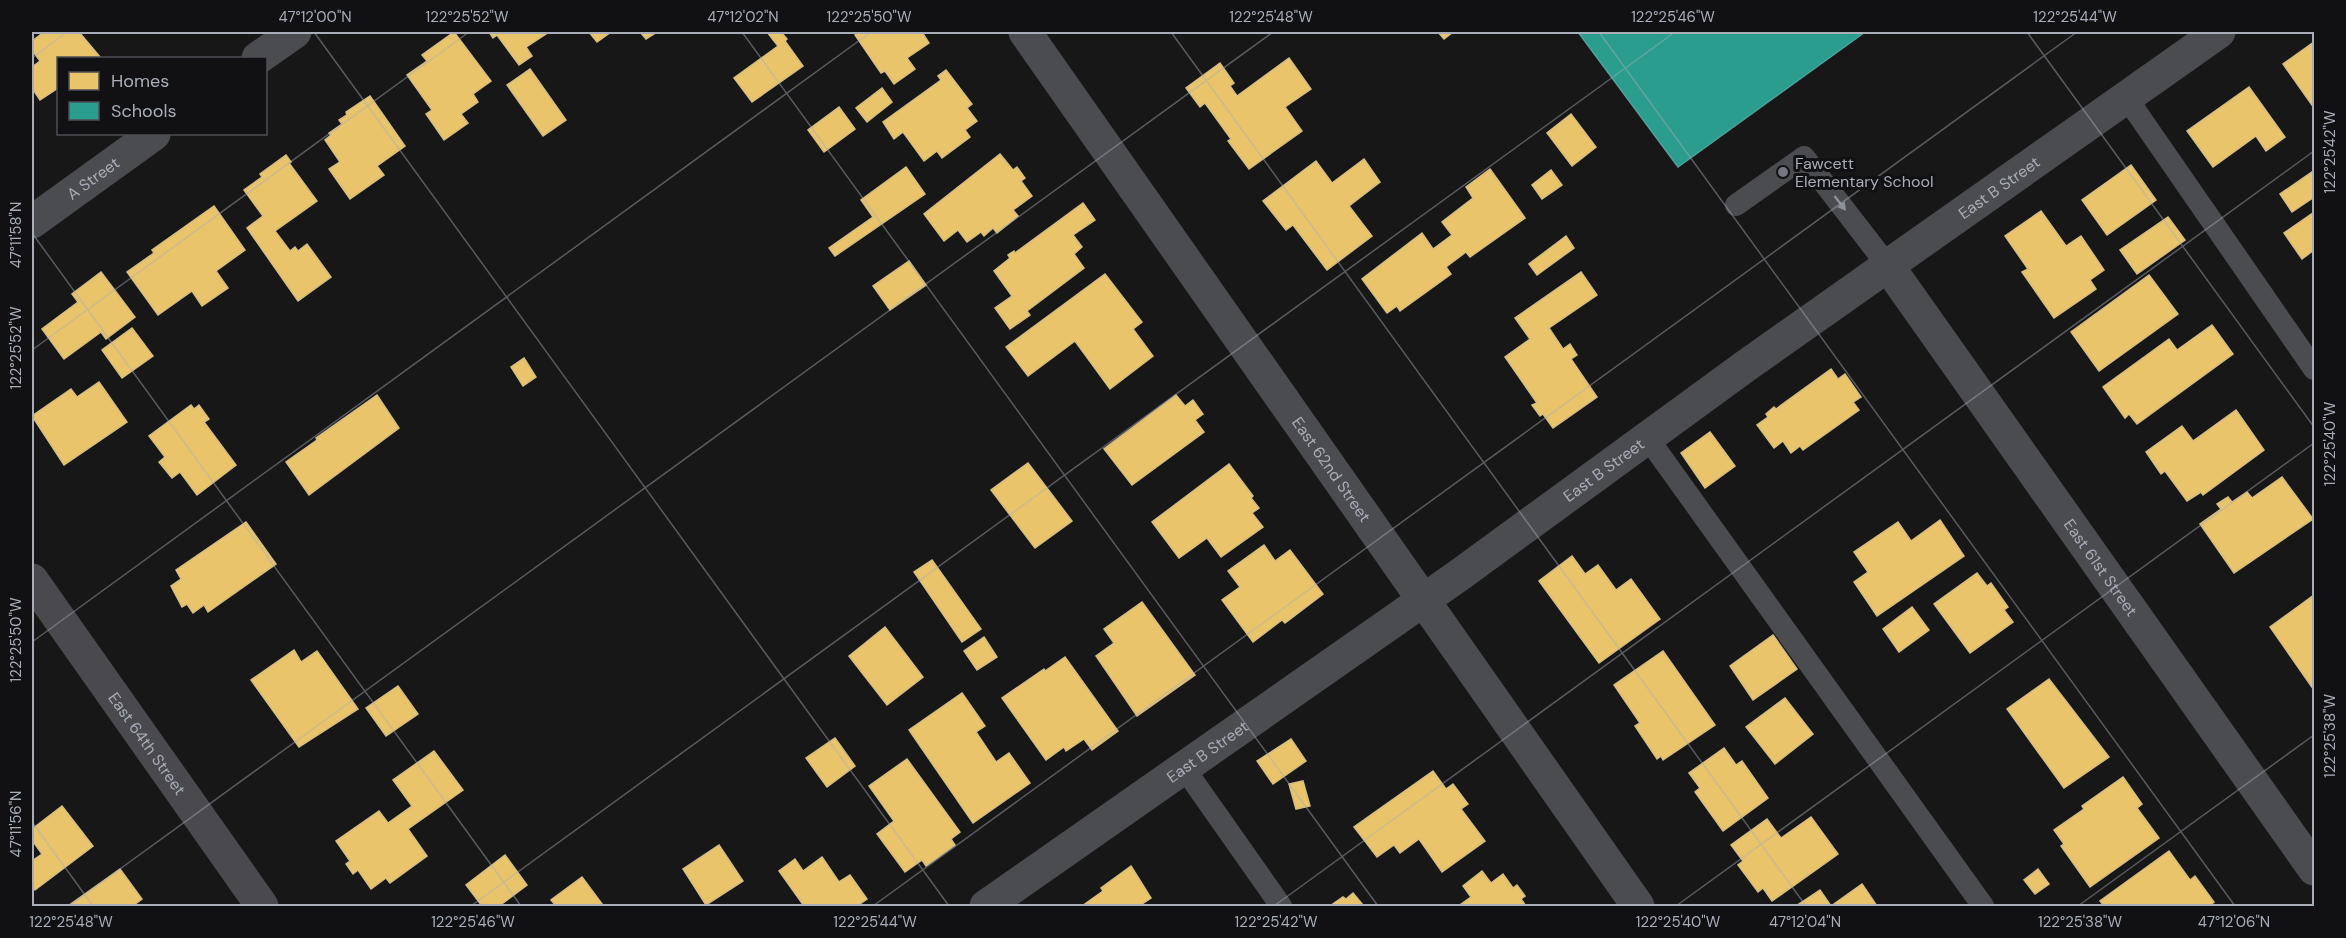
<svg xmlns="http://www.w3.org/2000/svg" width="2346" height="938" font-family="'DM Sans',sans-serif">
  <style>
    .homes { fill: #e9c46a; stroke: #d6bd81; stroke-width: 1.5 }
    .schools { fill: #2a9d8f; stroke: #50a29b; stroke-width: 1.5 }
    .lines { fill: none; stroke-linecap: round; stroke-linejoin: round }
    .lane { stroke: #4b4c50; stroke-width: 22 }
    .street { stroke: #4b4c50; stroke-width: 33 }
    .secondary { stroke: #4a4a4e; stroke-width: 33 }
    .oneway { fill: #8c9099 }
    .ticks { fill: none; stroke: #a8adb8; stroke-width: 1.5; stroke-opacity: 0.45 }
    .poi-dot { fill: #757880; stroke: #111113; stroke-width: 2 }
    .labels { text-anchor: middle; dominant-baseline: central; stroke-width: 6; stroke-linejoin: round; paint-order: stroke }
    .poi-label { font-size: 16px; fill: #a8adb8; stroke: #111113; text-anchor: start }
    .street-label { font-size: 16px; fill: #a8adb8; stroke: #111113 }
    .neatline { fill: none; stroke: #a8adb8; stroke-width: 2 }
    .ticks-label { font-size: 15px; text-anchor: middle; fill: #a8adb8 }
  </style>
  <rect width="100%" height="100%" fill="#171717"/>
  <g class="homes">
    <polygon points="44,32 79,32 100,57 97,58 58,58 58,88 40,100 32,88 32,67 40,61 32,50 32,41"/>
    <polygon points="454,32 491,81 473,94 478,102 461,114 468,123 444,140 426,114 432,110 407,75 427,61 422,55"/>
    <polygon points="489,32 549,32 526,47 532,56 519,65 497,35 493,38"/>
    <polygon points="589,32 611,32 597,42"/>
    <polygon points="640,32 657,32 646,39"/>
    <polygon points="767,32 781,32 787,39 785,41 803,66 752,102 734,78 778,46"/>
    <polygon points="859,32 922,32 929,43 907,58 915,69 894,84 885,71 881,73 855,35"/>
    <polygon points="1438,32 1453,32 1444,39"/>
    <polygon points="2314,42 2314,108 2283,64"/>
    <polygon points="1289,58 1311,89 1285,107 1302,131 1249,169 1228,141 1231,139 1205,103 1200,107 1186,88 1220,63 1234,83 1230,86 1237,96"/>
    <polygon points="530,69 566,120 543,136 507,85"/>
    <polygon points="946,70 972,104 967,108 977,121 965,130 970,137 942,158 937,151 924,161 903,132 894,139 883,122 941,80 938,76"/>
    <polygon points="2249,87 2285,137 2266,151 2256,136 2213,167 2187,131"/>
    <polygon points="882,88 892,102 867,122 856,108"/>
    <polygon points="370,96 405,146 377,166 384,175 350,199 329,169 340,162 325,140 331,135 329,133 342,124 339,120 347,115 346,112"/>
    <polygon points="839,107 855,129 824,152 808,130"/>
    <polygon points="1571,114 1596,147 1572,166 1547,133"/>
    <polygon points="1000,154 1013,170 1017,167 1025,178 1021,181 1032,196 1013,210 1018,216 997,233 993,228 984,236 981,232 967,242 958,230 944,241 924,214"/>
    <polygon points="286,155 291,162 289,163 317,201 275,231 290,251 295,247 298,251 307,244 331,277 298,301 247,228 263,216 244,190 262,177 260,174"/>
    <polygon points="1364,159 1380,182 1349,206 1372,236 1327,270 1293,225 1286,230 1263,201 1316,161 1332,183"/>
    <polygon points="2131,165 2156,200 2107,235 2082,200"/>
    <polygon points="906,167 925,194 835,256 829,248 873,217 861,200"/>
    <polygon points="1490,169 1525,218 1470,257 1466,252 1446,267 1451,274 1400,311 1397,306 1387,313 1362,279 1422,233 1433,249 1452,235 1442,222 1473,198 1466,187"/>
    <polygon points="1551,170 1562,185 1542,199 1532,185"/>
    <polygon points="2312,172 2314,177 2314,197 2292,212 2280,194"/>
    <polygon points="1083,203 1095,220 1073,235 1082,247 1074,254 1084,268 1027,311 1030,315 1010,329 995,308 1012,296 994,271 1010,258 1008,255 1014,251 1015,253"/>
    <polygon points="214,206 245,250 216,271 228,288 202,306 192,291 158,315 127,272 154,253 152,250"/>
    <polygon points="2041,211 2066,246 2081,236 2104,270 2090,280 2096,289 2054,318 2022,272 2028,269 2005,236"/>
    <polygon points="2313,213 2314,250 2302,259 2284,233"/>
    <polygon points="2168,217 2185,240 2137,274 2120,250"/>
    <polygon points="1566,236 1574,248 1537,275 1529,264"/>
    <polygon points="909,261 926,285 890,310 873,286"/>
    <polygon points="101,272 135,317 106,339 101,332 64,359 42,329 78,302 72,294"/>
    <polygon points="1581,272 1597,295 1549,328 1563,349 1570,344 1577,355 1571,359 1597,397 1553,428 1543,414 1540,416 1532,405 1537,403 1505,357 1530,339 1515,318"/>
    <polygon points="1105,274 1142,322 1133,329 1153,356 1110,389 1075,341 1028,376 1006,347"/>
    <polygon points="2149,275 2178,314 2099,371 2071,332"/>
    <polygon points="2212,325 2233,354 2137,424 2129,414 2125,418 2103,387 2169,339 2177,350"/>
    <polygon points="132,328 153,356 122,378 102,350"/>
    <polygon points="524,358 536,377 523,386 511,367"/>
    <polygon points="1831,369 1838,379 1845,374 1861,397 1853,402 1859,410 1803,450 1800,446 1791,453 1783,441 1774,448 1757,425 1768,417 1766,414 1774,407 1776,409"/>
    <polygon points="99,382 127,422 64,465 32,416 71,389 77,397"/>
    <polygon points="377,395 399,428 309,495 286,462 317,440 316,438"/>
    <polygon points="1176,395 1185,406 1193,400 1203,414 1195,420 1204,432 1132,485 1104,449"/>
    <polygon points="191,405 194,409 199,405 209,419 204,422 236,465 197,495 180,472 172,478 159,462 165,457 149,436"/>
    <polygon points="2236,410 2264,450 2203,495 2201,492 2187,501 2165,471 2161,474 2146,452 2182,426 2193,441"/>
    <polygon points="1710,432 1735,466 1705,488 1681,453"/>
    <polygon points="1028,463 1072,521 1035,548 991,490"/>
    <polygon points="1229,464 1253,496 1251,498 1259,508 1252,513 1263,527 1221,557 1207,538 1179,558 1152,522"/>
    <polygon points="2282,477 2313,519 2234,573 2200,524 2221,509 2217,504 2228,497 2232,502 2247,492 2252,498"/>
    <polygon points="1940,520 1964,556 1877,616 1854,582 1868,572 1854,552 1898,522 1911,541"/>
    <polygon points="246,522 276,564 208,612 204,605 193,613 187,604 182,607 171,586 181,579 176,570"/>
    <polygon points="1264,545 1275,561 1290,550 1323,594 1285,623 1282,620 1253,642 1222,600 1240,587 1228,571"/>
    <polygon points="1572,556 1585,574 1598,565 1616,590 1631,579 1660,619 1599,663 1539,581"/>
    <polygon points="932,560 981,629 962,642 914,572"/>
    <polygon points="1977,573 1987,586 1991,583 2008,607 2004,610 2013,622 1970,653 1934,604"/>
    <polygon points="2314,595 2314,690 2270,627"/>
    <polygon points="1142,602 1195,675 1137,716 1096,656 1114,643 1104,629"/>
    <polygon points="1912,607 1929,630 1899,652 1883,629"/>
    <polygon points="885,627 923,677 887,705 849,656"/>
    <polygon points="1773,635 1797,669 1753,700 1730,666"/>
    <polygon points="984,637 997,657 977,670 964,651"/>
    <polygon points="294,650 301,662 317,651 358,709 299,747 251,680"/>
    <polygon points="1663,651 1715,725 1663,760 1661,756 1657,759 1635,726 1640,723 1614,685"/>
    <polygon points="1065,657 1118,731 1092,750 1084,739 1066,751 1064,747 1046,760 1002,698 1044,669 1045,671"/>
    <polygon points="2049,679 2109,757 2064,788 2007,709"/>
    <polygon points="398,686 418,714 386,736 366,708"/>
    <polygon points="962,693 985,726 976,732 996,762 1009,753 1030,783 973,823 909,730"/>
    <polygon points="1785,698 1813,734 1775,764 1746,727"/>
    <polygon points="835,738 855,766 827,787 806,758"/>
    <polygon points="1291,739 1306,761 1273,784 1257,761"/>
    <polygon points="1724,748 1736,765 1742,761 1768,798 1723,831 1695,792 1700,788 1689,773"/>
    <polygon points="434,751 463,790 408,829 427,856 390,883 386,878 371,889 358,870 353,874 346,864 350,861 336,841 379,811 388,823 412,806 393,780"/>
    <polygon points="907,759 960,832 951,839 955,845 926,866 922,860 905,872 877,834 894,821 869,786"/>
    <polygon points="1433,771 1446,789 1453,784 1468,804 1461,809 1485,841 1442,872 1419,839 1400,853 1394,845 1377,857 1354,827"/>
    <polygon points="2123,777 2142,804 2137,808 2159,838 2090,887 2061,846 2064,844 2054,830 2084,809 2082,806"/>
    <polygon points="1303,781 1310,806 1296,809 1289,784"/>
    <polygon points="62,806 93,846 35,890 32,885 32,861 42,854 32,840 32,829"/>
    <polygon points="1811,817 1838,854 1772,901 1763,888 1758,892 1738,865 1743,861 1731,845 1767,819 1781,838"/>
    <polygon points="719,845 743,881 706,905 683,869"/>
    <polygon points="2169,851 2190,880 2195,876 2214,902 2209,906 2104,906 2100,901"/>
    <polygon points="505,855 527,885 499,906 482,906 466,885"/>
    <polygon points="822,857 839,882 850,875 867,899 857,906 804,906 779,871 795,859 803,871"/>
    <polygon points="1131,866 1151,898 1139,906 1082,906 1103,891 1101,888"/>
    <polygon points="120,869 142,899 134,905 135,906 68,906"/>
    <polygon points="2038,869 2049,884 2035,894 2024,880"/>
    <polygon points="1482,871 1491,883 1503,874 1513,888 1517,885 1525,896 1521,899 1526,906 1462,906 1460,905 1471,897 1463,886"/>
    <polygon points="582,877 602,904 600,906 556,906 551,900"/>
    <polygon points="1862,884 1877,906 1796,906 1820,890 1831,906"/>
    <polygon points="1353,893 1363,905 1361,906 1330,906 1343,897 1346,899"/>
  </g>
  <polygon class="schools" points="1578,32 1865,32 1678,167"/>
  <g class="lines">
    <g class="lane">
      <polyline points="2126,97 2314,369"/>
      <polyline points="1736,205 1804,157 1888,266"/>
      <polyline points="1647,437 1983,906"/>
      <polyline points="1184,768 1281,906"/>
    </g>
    <g class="street">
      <path id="s1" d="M1025 32 1638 906"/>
      <polyline points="258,58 295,32"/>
      <path id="s2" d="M32 222 154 134"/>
      <path id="s3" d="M1888 266 2314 869"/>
      <path id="s4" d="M986 906 1458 576 1747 365 2219 32"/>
    </g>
    <path class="secondary" id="s5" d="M32 580 262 906"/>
  </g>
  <defs><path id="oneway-solid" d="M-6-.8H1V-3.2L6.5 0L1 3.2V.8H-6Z" transform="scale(1.5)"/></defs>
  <use class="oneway" href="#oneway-solid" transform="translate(1840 203) rotate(52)"/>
  <path class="ticks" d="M314 32 949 906M742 32 1378 906M1171 32 1806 906M1599 32 2235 906M2027 32 2314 427M32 58 67 32M32 233 521 906M32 350 469 32M32 642 871 32M32 822 93 906M69 906 1273 32M471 906 1675 32M873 906 2077 32M1274 906 2314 151M1676 906 2314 443M2078 906 2314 735"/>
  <circle class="poi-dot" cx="1783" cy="172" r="6"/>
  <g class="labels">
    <g class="poi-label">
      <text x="1795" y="163">Fawcett<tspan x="1795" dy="18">Elementary School</tspan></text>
    </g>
    <g class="street-label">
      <text stroke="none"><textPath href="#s2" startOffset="75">A Street</textPath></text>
      <text stroke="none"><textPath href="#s4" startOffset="1242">East B Street</textPath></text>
      <text stroke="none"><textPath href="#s1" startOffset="534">East 62nd Street</textPath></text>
      <text stroke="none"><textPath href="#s4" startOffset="756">East B Street</textPath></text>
      <text stroke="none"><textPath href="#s3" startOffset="369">East 61st Street</textPath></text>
      <text stroke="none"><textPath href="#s5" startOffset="200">East 64th Street</textPath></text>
      <text stroke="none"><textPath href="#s4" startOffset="270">East B Street</textPath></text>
    </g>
  </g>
  <rect width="2346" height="938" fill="none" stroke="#111113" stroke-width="66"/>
  <rect x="57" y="57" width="210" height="78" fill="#111113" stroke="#4d4f55" stroke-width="1.5"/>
  <rect x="69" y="72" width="30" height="18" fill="#e9c46a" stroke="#4d4f55" stroke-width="1.5"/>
  <text x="111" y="87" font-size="18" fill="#a8adb8">Homes</text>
  <rect x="69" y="102" width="30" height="18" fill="#2a9d8f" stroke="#4d4f55" stroke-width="1.5"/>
  <text x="111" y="117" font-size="18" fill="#a8adb8">Schools</text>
  <rect x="33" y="33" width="2280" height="872" class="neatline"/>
  <g class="ticks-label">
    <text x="315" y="22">47°12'00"N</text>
    <text x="467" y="22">122°25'52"W</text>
    <text x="743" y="22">47°12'02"N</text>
    <text x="869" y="22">122°25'50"W</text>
    <text x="1271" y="22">122°25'48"W</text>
    <text x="1673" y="22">122°25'46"W</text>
    <text x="2075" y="22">122°25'44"W</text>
    <text transform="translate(2330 152) rotate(-90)" y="5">122°25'42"W</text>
    <text transform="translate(16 235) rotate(-90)" y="5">47°11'58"N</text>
    <text transform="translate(16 348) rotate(-90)" y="5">122°25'52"W</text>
    <text transform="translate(2330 444) rotate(-90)" y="5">122°25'40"W</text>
    <text transform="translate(16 640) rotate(-90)" y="5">122°25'50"W</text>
    <text transform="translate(2330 736) rotate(-90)" y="5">122°25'38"W</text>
    <text transform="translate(16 824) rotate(-90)" y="5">47°11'56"N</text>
    <text x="71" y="927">122°25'48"W</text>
    <text x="473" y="927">122°25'46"W</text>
    <text x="875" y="927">122°25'44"W</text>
    <text x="1276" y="927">122°25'42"W</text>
    <text x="1678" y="927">122°25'40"W</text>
    <text x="1805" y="927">47°12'04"N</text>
    <text x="2080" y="927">122°25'38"W</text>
    <text x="2234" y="927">47°12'06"N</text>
  </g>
</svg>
